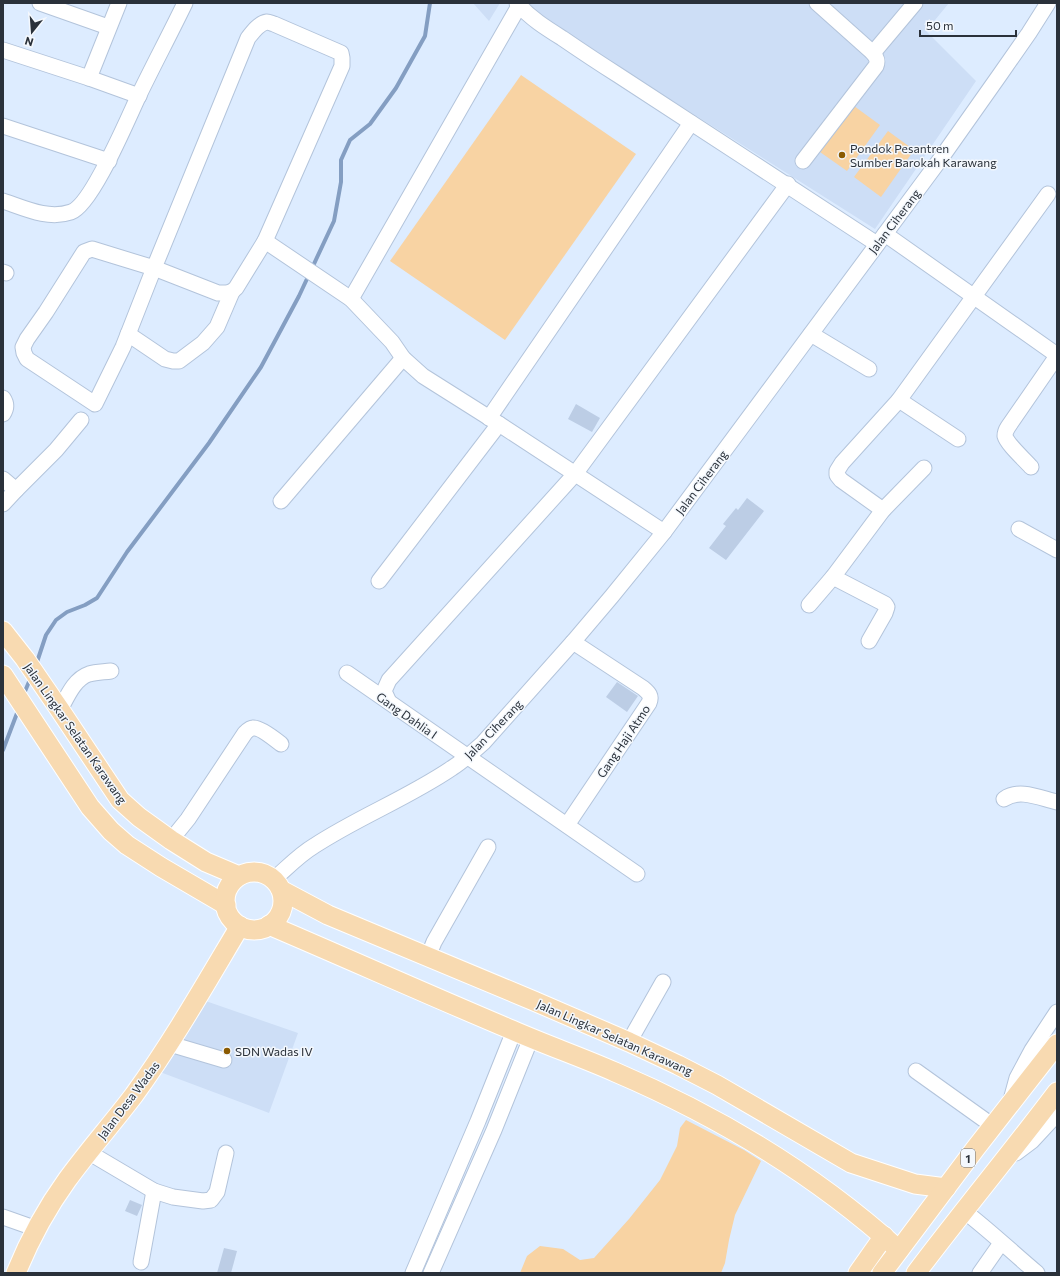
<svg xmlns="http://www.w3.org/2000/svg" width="1060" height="1276" font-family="Commissioner,sans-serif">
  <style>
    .built { fill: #cddef6 }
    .green { fill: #f8d3a3 }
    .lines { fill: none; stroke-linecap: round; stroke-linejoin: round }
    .stream { stroke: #849ec2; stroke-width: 4 }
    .building { fill: #bccde5 }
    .minor-casing { stroke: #b3c4db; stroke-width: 17 }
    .major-casing { stroke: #fff; stroke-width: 21 }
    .minor { stroke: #fff; stroke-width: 15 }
    .major { stroke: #f8dab1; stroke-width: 19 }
    .poi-dot { fill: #8a5a01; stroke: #f4f8fd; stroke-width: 1.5 }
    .labels { text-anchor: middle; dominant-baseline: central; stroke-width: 3; stroke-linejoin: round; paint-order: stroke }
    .shield { fill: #f4f8fd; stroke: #676d74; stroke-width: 1 }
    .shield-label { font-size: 11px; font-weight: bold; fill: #2a313a }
    .poi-label { font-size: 12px; fill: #2a313a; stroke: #f4f8fd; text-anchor: start }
    .street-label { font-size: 12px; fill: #2a313a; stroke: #f4f8fd }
  </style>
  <rect width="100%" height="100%" fill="#ddecff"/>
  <g class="built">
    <polygon points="473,3 500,3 489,21"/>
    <polygon points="523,3 949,3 926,31 976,81 875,229 570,36"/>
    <polygon points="197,998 298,1033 269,1113 152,1069"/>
  </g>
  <g class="green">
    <polygon points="521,75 636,154 505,340 390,261"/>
    <polygon points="854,106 880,125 847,171 820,152"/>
    <polygon points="888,131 914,150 881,197 854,177"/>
    <polygon points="686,1120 744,1150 761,1161 735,1215 729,1240 725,1263 721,1273 520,1273 527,1256 540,1246 563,1249 580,1260 594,1258 629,1219 660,1180 677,1146 680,1128"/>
  </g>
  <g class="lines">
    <g class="stream">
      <polyline points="36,665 46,635 56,620 67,612 85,605 97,598 127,552 209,443 261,367 299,296 334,221 341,182 341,160 350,140 370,124 396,88 425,36 430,3"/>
      <polyline points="23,696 31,677"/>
      <polyline points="3,750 19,708"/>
    </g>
  </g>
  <g class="building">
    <polygon points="576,404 600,418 592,432 568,419"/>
    <polygon points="747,498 764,511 726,560 709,548 726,526 723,524 736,508 738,510"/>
    <polygon points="617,682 638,696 627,712 606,697"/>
    <polygon points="130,1200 142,1205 137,1216 125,1211"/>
    <polygon points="224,1248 237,1251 231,1273 217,1273"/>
  </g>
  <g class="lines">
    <defs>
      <g id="minor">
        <polyline points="40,3 108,27"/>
        <path d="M517 3C530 18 546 28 562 38 581 51 599 63 618 75 704 132 791 187 877 244"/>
        <polyline points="3,50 89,78 139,96"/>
        <polyline points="873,53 915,3"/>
        <polyline points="89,78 119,3"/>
        <polyline points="3,126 109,161"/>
        <path d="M803 161 876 66C878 61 877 58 873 53L817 3"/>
        <path d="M3 201C24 208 48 220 71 212 92 205 128 118 139 95 154 64 170 34 185 3"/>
        <polyline points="885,234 1057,355"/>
        <polyline points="265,241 351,299 392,342 403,358 423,376 499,424 664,532"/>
        <path d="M154 268 123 347 95 404 27 359 24 353 23 347 27 339 46 312 84 252 92 249 154 268 218 293C226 293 230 294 236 288L265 241 342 66V58L341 53 274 24C271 23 269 22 267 22 259 23 252 33 248 38L154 268"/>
        <polyline points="3,272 6,273"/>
        <polyline points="351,299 519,6"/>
        <polyline points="128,334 165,359 173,361 179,361 203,343 217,327 232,292"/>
        <polyline points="811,334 869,369"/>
        <path d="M3 398C7 404 7 408 3 414"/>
        <polyline points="899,400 958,439"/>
        <polyline points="489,418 691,123"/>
        <path d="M1031 467C1025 460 1007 444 1005 436 1005 433 1006 430 1008 427L1057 356"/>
        <polyline points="3,479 16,490"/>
        <polyline points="281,501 403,358"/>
        <polyline points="3,504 16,490 56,450 81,420"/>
        <polyline points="883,510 841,480 837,475 837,471 842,463 899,400 1048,194"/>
        <polyline points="1019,529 1057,550"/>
        <polyline points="833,577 885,604 887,607 885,613 869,641"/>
        <polyline points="379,581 499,424"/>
        <polyline points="809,605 833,577 883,510 924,468"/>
        <polyline points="347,673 637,874"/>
        <polyline points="389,702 384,691 389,680 575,474 788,184"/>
        <path d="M60 710C67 697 74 679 89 674 96 672 104 672 111 671"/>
        <path d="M1004 799C1019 788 1040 798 1057 802"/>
        <path d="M567 825 649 703C652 696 649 693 643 688L573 642"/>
        <path d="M171 840 188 819 245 733C247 731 250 728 253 728 260 727 276 740 281 744"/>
        <path d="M274 879C287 868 299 855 314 846 358 817 408 798 452 768 463 761 473 752 483 743L573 642 612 596 664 532 939 161 999 76 1029 33 1048 3"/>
        <polyline points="428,957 434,942 488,847"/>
        <polyline points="629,1042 663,982"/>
        <polyline points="170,1044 224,1060"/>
        <polyline points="916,1071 993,1126"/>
        <polyline points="1011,1100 1017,1078 1032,1050 1057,1012"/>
        <polyline points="88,1152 154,1191 173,1197 203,1201 211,1200 217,1192 226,1153"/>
        <polyline points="1016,1153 1032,1141 1057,1114"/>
        <path d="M964 1211C989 1230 1013 1253 1037 1273"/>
        <polyline points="3,1217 37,1229"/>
        <polyline points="141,1262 154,1191"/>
        <polyline points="413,1273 478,1121 514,1031"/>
        <polyline points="431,1273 494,1130 531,1038"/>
        <polyline points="980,1273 1001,1243"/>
      </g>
      <g id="major">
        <polyline points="3,631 25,659 60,710 120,800 139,817 171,840 206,862 239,876"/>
        <polyline points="3,675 90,807 111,831 127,845 161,867 226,905"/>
        <circle cx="254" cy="901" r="29"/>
        <polyline points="281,890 328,915 534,1001 629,1042 678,1065 717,1085 851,1163 915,1184 946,1188"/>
        <path d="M269 925C351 960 431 996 512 1030 546 1045 581 1057 615 1072 718 1116 816 1175 899 1250"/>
        <path d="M16 1273C29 1241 46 1209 67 1180 88 1151 112 1124 134 1095 173 1041 206 983 240 926"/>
        <polyline points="858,1273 884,1236"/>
        <polyline points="882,1273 975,1149 1057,1044"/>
        <path d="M916 1273C962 1212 1011 1153 1057 1092"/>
      </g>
    </defs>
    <use href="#minor" class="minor-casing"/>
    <use href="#major" class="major-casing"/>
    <use href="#minor" class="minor"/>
    <use href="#major" class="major"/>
  </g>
  <g class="poi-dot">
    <circle cx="842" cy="155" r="4"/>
    <circle cx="227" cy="1051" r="4"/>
  </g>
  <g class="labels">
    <rect class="shield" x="961" y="1149" width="14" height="18" rx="3"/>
    <g class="shield-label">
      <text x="968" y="1158">1</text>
    </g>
    <g class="poi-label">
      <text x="850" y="148">Pondok Pesantren<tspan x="850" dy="14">Sumber Barokah Karawang</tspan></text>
      <text x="235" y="1051">SDN Wadas IV</text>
    </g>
    <g class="street-label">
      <text transform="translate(894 221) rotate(-53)">Jalan Ciherang</text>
      <text transform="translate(701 482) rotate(-53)">Jalan Ciherang</text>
      <text transform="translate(407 715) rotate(35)">Gang Dahlia I</text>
      <text transform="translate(493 729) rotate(-46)">Jalan Ciherang</text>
      <text transform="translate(76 733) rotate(55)">Jalan Lingkar Selatan Karawang</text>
      <text transform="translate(623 741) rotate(-56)">Gang Haji Atmo</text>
      <text transform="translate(615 1037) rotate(24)">Jalan Lingkar Selatan Karawang</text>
      <text transform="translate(128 1100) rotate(-53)">Jalan Desa Wadas</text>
    </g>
  </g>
  <rect width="1060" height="1276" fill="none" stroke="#2a313a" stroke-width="8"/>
  <g transform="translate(32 32) rotate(197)" stroke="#f4f8fd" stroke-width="3" paint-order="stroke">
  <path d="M0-3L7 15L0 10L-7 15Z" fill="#2a313a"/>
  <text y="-6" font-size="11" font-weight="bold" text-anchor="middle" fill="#2a313a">N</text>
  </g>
  <path d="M920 30v6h96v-6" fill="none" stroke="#2a313a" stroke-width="2"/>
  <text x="926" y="30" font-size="12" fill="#2a313a" stroke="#f4f8fd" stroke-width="3" paint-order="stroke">50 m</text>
</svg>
